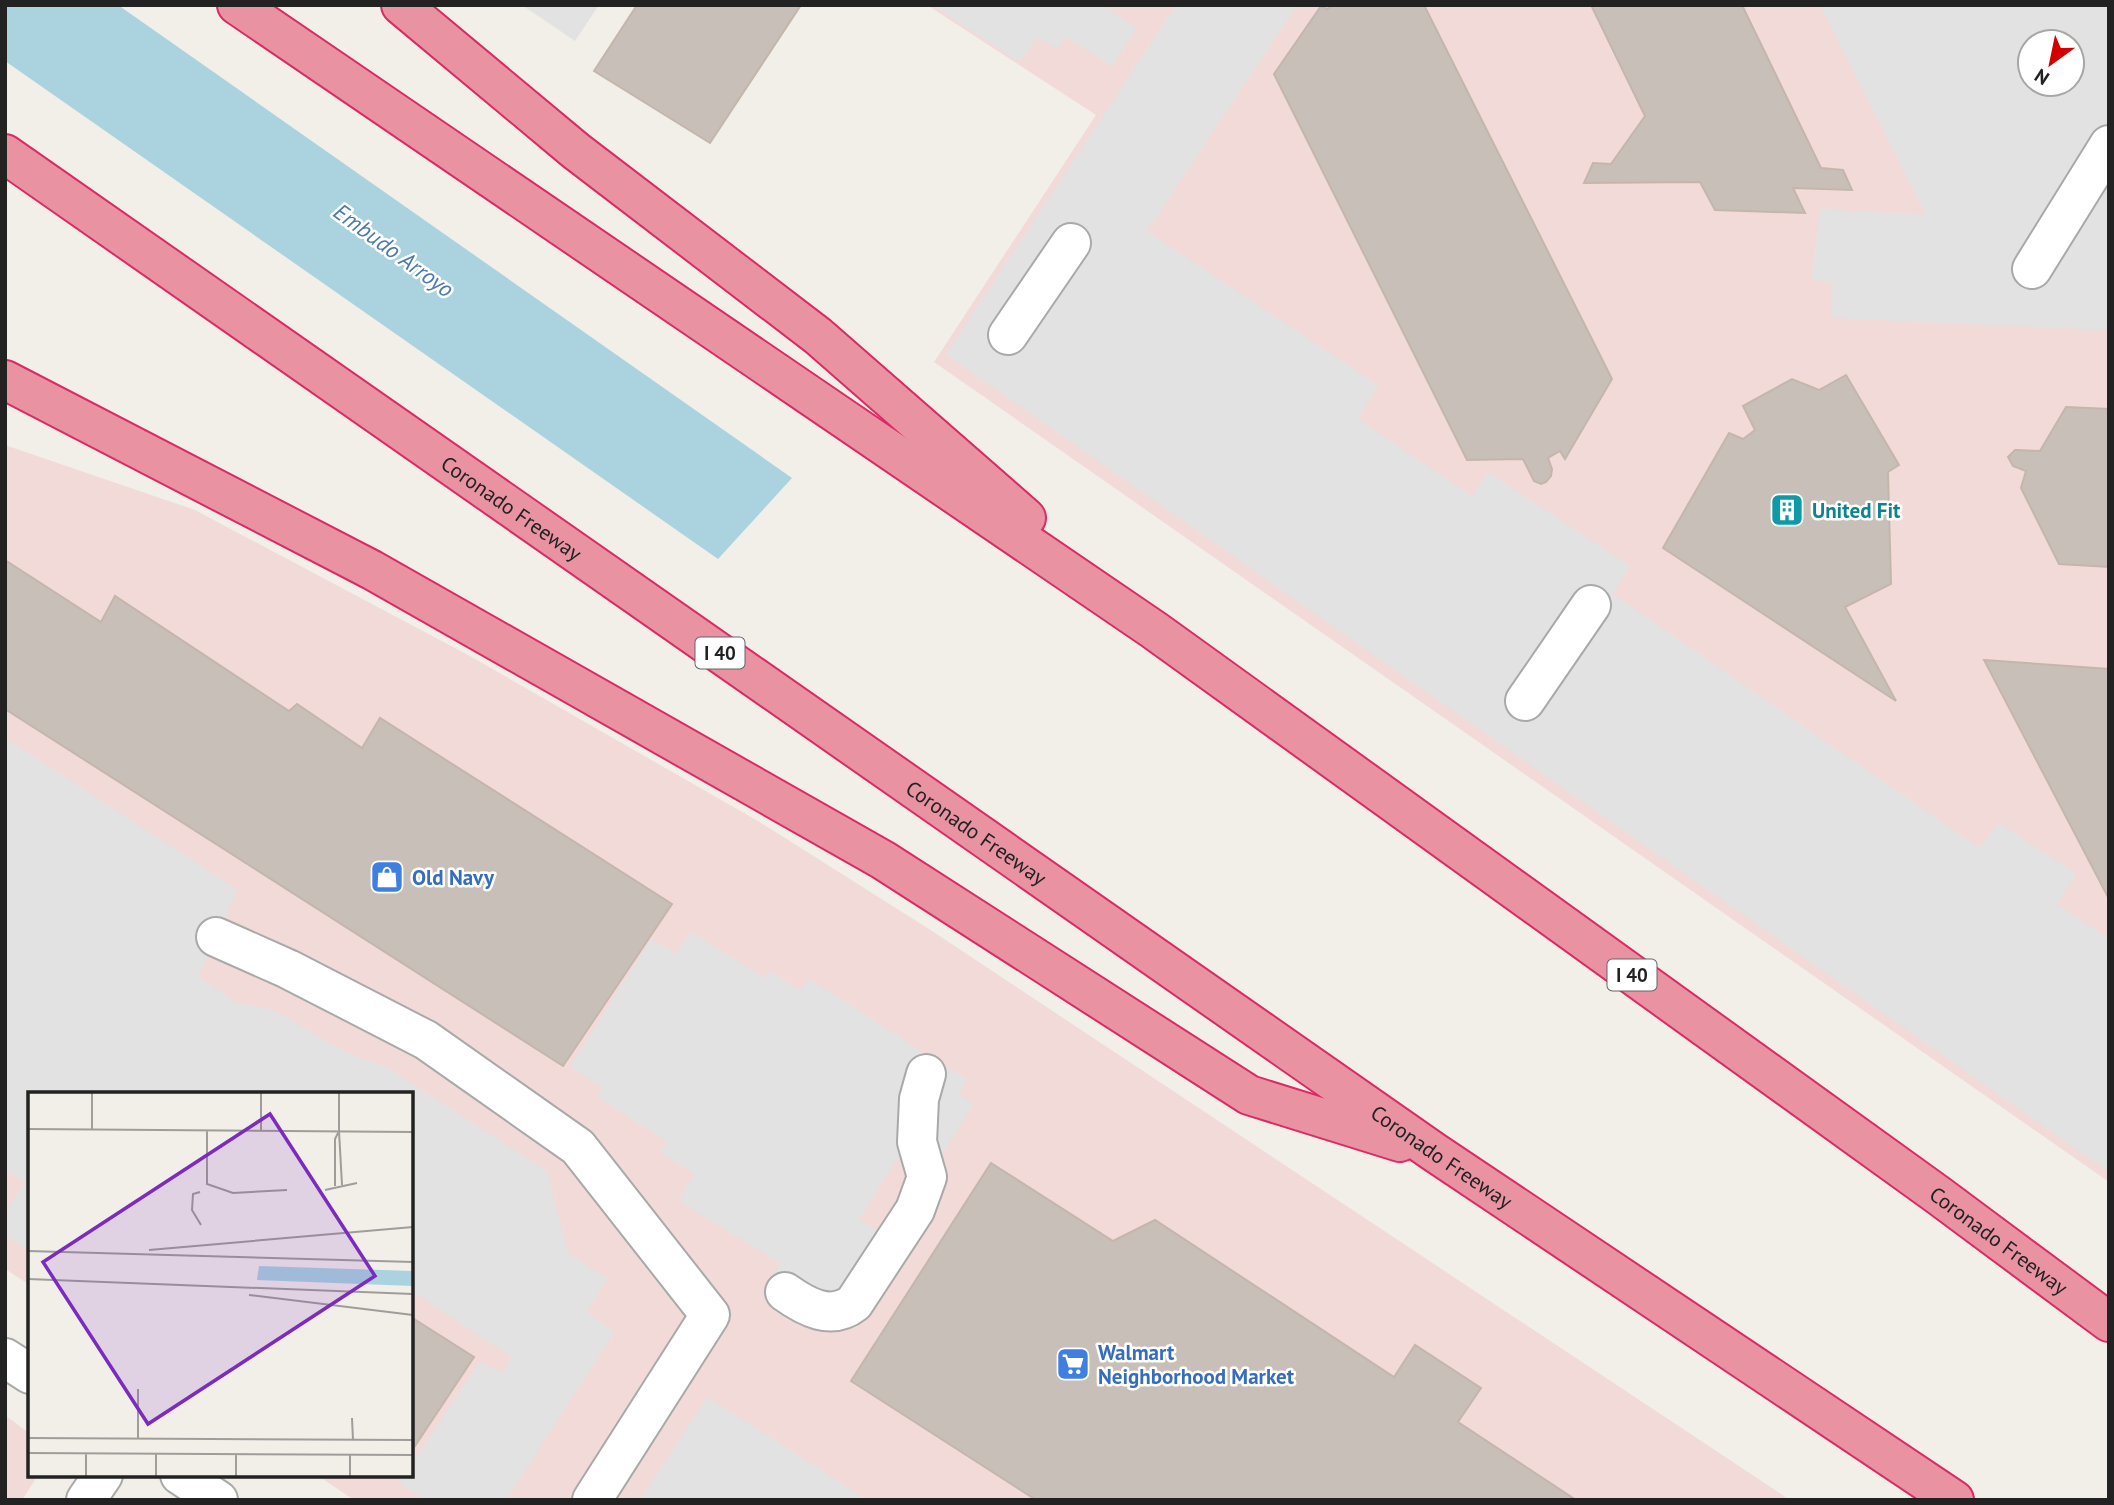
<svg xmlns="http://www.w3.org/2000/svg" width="2114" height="1505" font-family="'PT Sans',sans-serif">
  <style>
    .commercial { fill: #f2dad9; fill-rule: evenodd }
    .parking { fill: #e2e2e2; fill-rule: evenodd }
    .water { fill: #aad3df }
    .building { fill: #c7bfb8; stroke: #c4b6ab; stroke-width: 2 }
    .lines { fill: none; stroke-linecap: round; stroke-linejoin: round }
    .minor-casing { stroke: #a9a9a9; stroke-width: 42 }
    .highway-casing { stroke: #dc2a67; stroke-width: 42 }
    .minor { stroke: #fff; stroke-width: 38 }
    .highway { stroke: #e892a2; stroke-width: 38 }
    .labels { text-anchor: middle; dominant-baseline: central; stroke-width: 5; stroke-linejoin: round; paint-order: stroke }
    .shield { fill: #fff; stroke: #646464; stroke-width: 2 }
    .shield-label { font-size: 19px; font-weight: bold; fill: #222 }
    .street-label { font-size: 21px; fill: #222; stroke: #fff }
    .culture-label { font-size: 21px; font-weight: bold; fill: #0d838f; stroke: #fff; text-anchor: start }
    .shop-label { font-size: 21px; font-weight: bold; fill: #366cbe; stroke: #fff; text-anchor: start }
    .water-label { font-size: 23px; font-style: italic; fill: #4a7aab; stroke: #fff }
    .inset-road { fill: none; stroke: #9f9d99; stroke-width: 2 }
    .view { fill: #7b2cbf; fill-opacity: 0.15; stroke: #7b2cbf; stroke-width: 3.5 }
    .inset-edge { fill: none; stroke: #222; stroke-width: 3.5 }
  </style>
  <rect width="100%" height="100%" fill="#f2efe9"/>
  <g class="commercial">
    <path d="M927 5H2109V1182L934 362 1096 115ZM2030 42H2072V84H2030Z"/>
    <polygon points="5,445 195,510 468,655 758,821 929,929 1790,1500 354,1500 317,1475 411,1475 411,1094 30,1094 30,1285 5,1269"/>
    <polygon points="5,1415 30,1434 30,1475 38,1475 22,1500 5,1500"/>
  </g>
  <g class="parking">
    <polygon points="522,5 599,5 575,41"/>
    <polygon points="933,5 1102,5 1137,28 1112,66 1067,37 1057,49 1038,37 1019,62"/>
    <polygon points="1176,5 1297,5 1147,231 1378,385 1358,419 1472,496 1488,472 1630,566 1613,594 1979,848 1999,823 2076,874 2057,904 2109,939 2109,1172 946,354"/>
    <path d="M1820 5H2109V330L1832 318 1831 282 1811 280 1820 209 1926 215ZM2030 42H2072V84H2030Z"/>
    <polygon points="5,738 238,890 198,976 237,1003 274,1010 343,1051 386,1067 547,1171 568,1253 608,1279 586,1311 614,1333 506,1500 426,1500 399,1483 404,1475 411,1475 411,1465 480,1361 503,1373 512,1357 411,1291 411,1094 30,1094 30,1252 5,1236 5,1212 25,1183 5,1170"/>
    <polygon points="691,932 765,978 770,971 800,990 808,978 935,1060 967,1079 959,1094 974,1104 927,1177 897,1159 859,1219 883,1235 826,1325 765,1287 780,1263 696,1212 679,1199 694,1174 660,1152 666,1141 597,1097 603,1088 570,1067 651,939 676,954"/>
    <polygon points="707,1397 751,1425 867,1500 640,1500"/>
  </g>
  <polygon class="water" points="5,5 118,5 792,478 718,559 5,61"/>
  <g class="building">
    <polygon points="637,5 801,5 710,143 594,71"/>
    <polygon points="1333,5 1424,5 1612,379 1565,459 1560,451 1548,458 1552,469 1551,476 1546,482 1541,484 1534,481 1523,459 1467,460 1274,74 1321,6 1327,9"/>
    <polygon points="1591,5 1742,5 1821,168 1843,170 1852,190 1793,188 1805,213 1715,210 1700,182 1584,183 1593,163 1611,164 1645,116"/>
    <polygon points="1846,375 1899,465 1888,472 1891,584 1845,607 1896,701 1663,548 1729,433 1743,439 1755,430 1743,406 1792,379 1819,390"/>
    <polygon points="2066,407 2109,409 2109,567 2059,564 2021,488 2026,471 2013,466 2008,457 2015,450 2040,451"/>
    <polygon points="5,560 101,622 115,596 289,711 297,704 362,748 380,718 672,904 563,1066 5,709"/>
    <polygon points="1984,660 2109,669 2109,899"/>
    <polygon points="991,1163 1113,1241 1155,1220 1394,1377 1415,1345 1481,1388 1458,1422 1576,1500 1036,1500 851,1381"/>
    <polygon points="411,1317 474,1357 411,1452"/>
  </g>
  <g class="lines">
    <defs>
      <g id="minor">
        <polyline points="2032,269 2109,145"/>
        <polyline points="1008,335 1071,243"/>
        <polyline points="1525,701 1591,605"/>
        <polyline points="216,937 288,969 426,1040 578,1147 710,1315 592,1500"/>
        <path d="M785 1292C806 1307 831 1321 854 1303L915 1210 927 1177 917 1142 919 1099 926 1074"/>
        <polyline points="5,1358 30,1374"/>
        <polyline points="180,1475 218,1500"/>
        <polyline points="86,1500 103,1475"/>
      </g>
      <g id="highway">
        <path id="s1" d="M237 5 1154 630 1938 1195 2109 1322"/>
        <polyline points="401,5 576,151 818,336 1026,518"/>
        <path id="s2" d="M5 154 1434 1152 1954 1500"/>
        <polyline points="5,380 372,570 883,860 1249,1095 1400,1142"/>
      </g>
    </defs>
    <use href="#minor" class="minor-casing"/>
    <use href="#highway" class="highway-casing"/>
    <use href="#minor" class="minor"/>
    <use href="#highway" class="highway"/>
  </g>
  <defs>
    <symbol id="building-square" viewBox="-11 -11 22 22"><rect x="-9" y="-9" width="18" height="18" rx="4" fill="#0f9aa8" stroke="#fff"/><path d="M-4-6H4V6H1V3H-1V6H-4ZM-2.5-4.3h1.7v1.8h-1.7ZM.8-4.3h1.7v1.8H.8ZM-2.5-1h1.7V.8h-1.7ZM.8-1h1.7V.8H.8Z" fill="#fff"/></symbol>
    <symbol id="shop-square" viewBox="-11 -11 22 22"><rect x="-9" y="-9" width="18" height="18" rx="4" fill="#3f7fe0" stroke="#fff"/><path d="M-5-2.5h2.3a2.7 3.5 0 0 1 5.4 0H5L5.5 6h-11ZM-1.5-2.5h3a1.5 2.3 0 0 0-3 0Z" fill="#fff"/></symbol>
    <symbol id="supermarket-square" viewBox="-11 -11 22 22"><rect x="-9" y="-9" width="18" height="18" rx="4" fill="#3f7fe0" stroke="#fff"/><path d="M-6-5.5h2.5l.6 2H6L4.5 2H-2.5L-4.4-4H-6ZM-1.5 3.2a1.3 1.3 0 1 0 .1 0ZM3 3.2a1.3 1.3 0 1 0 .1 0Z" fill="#fff"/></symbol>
  </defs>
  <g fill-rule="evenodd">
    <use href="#building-square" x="1768" y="491" width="38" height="38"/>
    <use href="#shop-square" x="368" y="858" width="38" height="38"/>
    <use href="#supermarket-square" x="1054" y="1345" width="38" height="38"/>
  </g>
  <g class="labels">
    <g class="shield">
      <rect x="695.5" y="637.5" width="49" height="31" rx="5"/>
      <rect x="1607.5" y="959.5" width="49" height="31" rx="5"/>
    </g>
    <g class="shield-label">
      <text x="720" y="653">I 40</text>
      <text x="1632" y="975">I 40</text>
    </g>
    <g class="street-label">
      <text stroke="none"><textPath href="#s2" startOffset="618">Coronado Freeway</textPath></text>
      <text stroke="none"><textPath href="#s2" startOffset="1185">Coronado Freeway</textPath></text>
      <text stroke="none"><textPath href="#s2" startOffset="1752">Coronado Freeway</textPath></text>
      <text stroke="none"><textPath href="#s1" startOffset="2152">Coronado Freeway</textPath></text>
    </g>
    <g class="culture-label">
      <text x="1812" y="510">United Fit</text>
    </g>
    <g class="shop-label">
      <text x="412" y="877">Old Navy</text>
      <text x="1098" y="1352">Walmart<tspan x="1098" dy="24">Neighborhood Market</tspan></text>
    </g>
    <g class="water-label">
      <text transform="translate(394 250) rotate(36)">Embudo Arroyo</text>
    </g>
  </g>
  <g transform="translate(28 1092)">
    <rect width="385" height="385" fill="#f2efe9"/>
    <path d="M231 174 385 179V194L229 188Z" fill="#aad3df"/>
    <path class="inset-road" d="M311 1V39M0 37 385 40M64 37V1M179 38V92L205 101 259 98M233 38V1M307 94V47L311 39 314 93M297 98 329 91M172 100 165 102 164 118 173 133M121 158 385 135M0 159 385 170M0 187 385 202M221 203 385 223M110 297V347M324 326 325 348M0 346 385 348M0 361 385 363M208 362V384M322 362V384M58 384V361M128 384V362"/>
    <path class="view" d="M242 22 347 184 120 332 15 170Z"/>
    <rect width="385" height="385" class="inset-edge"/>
  </g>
  <rect width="2114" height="1505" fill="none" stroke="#222222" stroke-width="14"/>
  <g transform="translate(2051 63) rotate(213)"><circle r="33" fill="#ffffff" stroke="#a7a7a7" stroke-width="2"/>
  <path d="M0-5L12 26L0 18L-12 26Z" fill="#d40000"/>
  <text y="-10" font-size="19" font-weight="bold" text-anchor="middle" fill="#222222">N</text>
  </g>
</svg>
